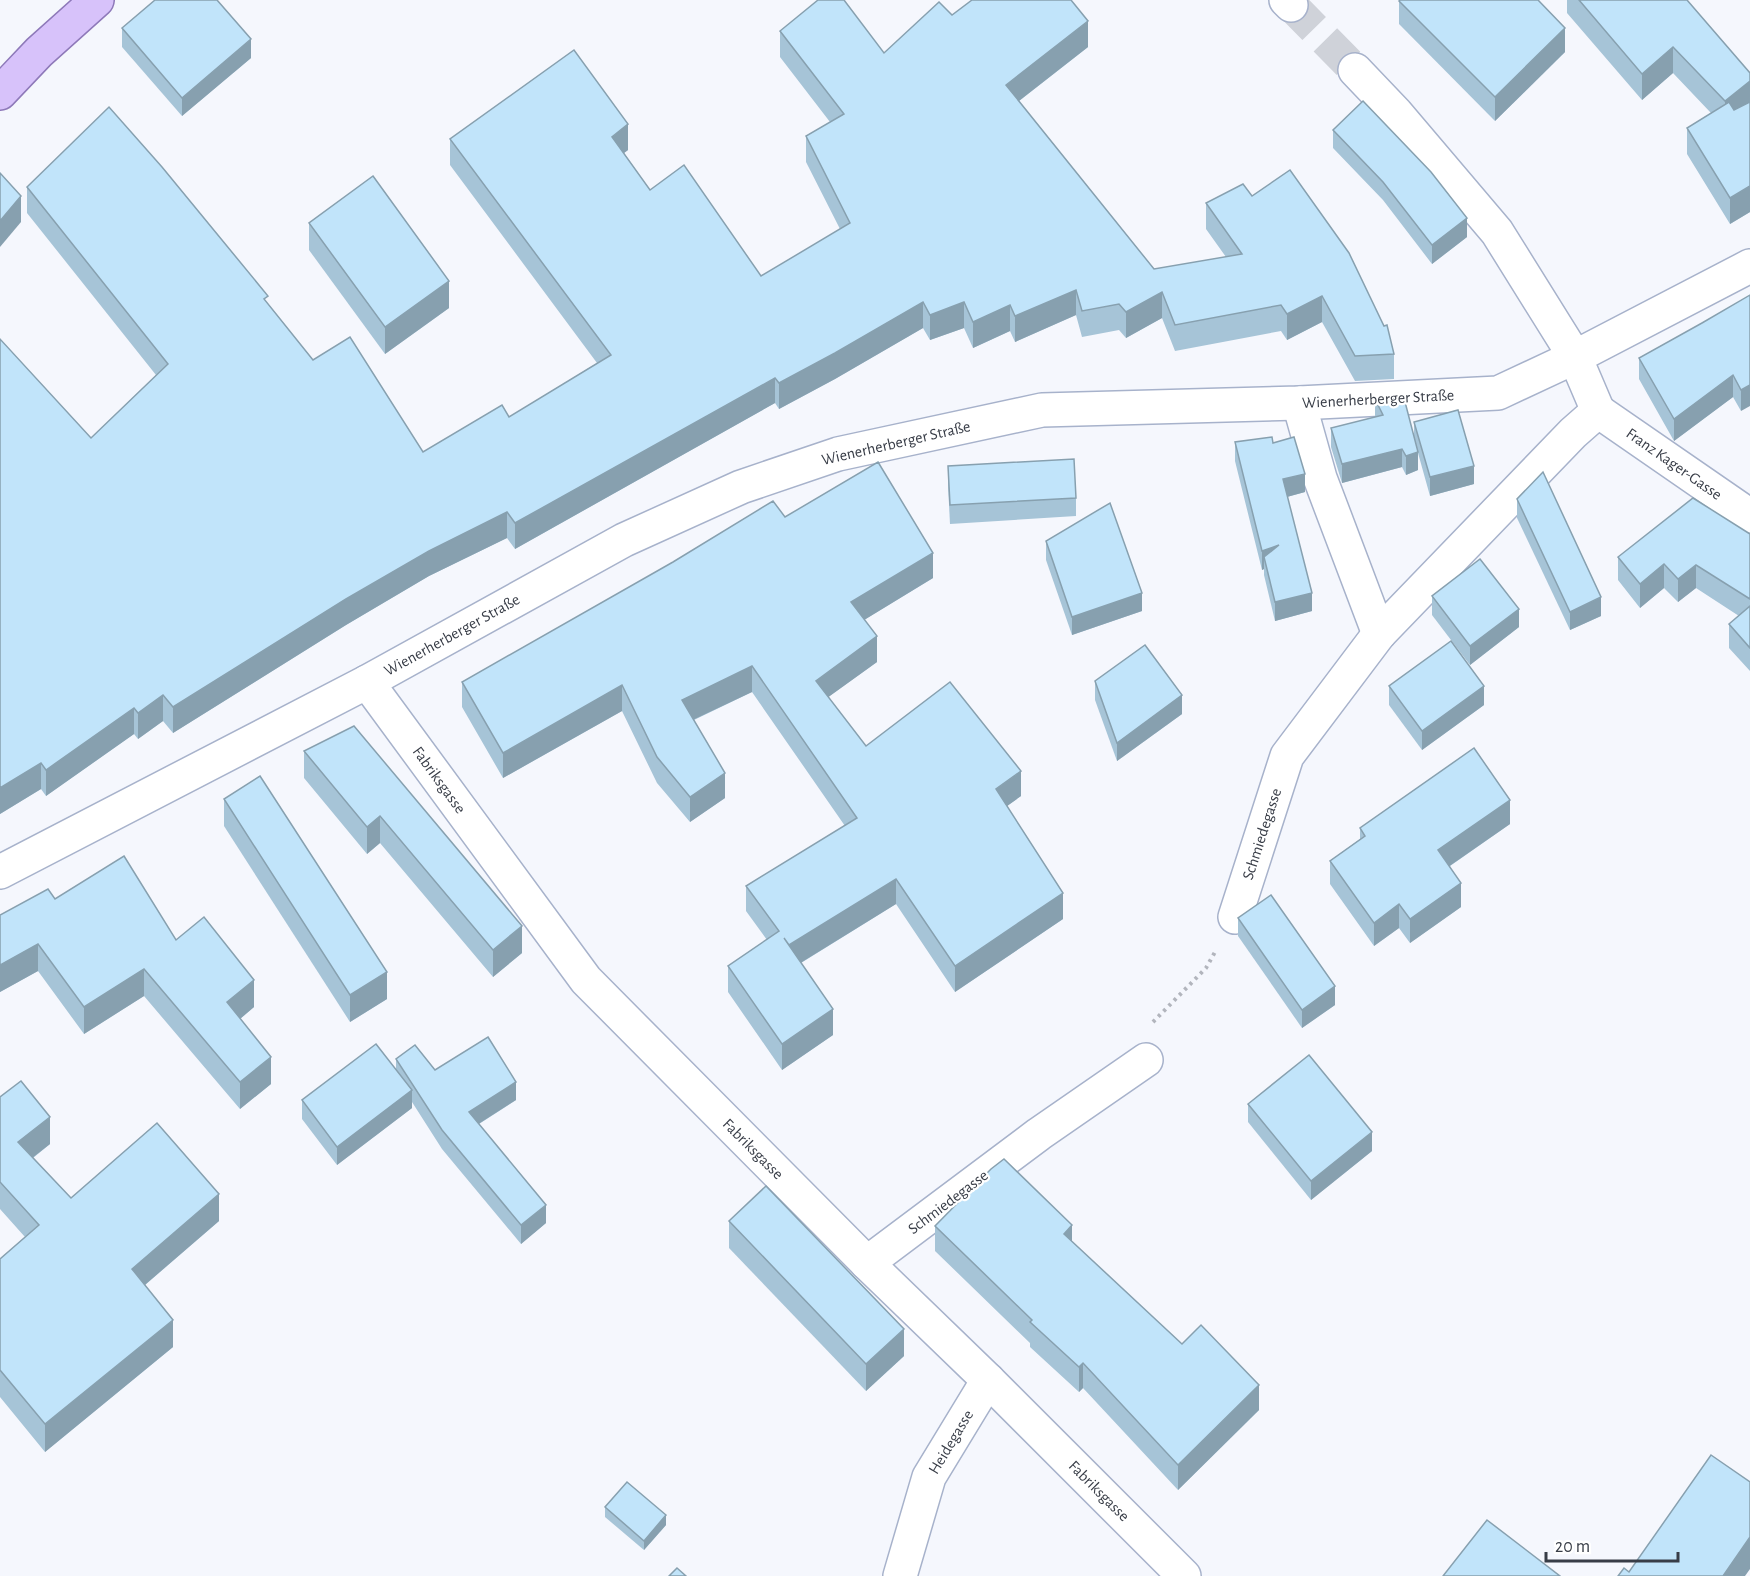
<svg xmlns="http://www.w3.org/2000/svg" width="1750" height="1576" font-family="'Alegreya Sans',sans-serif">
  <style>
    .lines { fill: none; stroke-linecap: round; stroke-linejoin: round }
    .minor-tunnel { stroke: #cfd2d9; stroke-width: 33; stroke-dasharray: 33 16; stroke-linecap: butt }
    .minor-casing { stroke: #a7b2cb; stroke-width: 36 }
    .major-casing { stroke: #8e79b9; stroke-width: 36 }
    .path { stroke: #b2b5bd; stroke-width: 4; stroke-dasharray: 3 4.5; stroke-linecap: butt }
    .minor { stroke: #fff; stroke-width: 33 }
    .major { stroke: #d7c2fa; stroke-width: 33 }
    .wall { fill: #a6c4d7 }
    .shaded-wall { fill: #87a0af }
    .building { fill: #c1e4fa; stroke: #87a0af; stroke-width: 1.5 }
    .labels { text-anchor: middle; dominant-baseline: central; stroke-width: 4.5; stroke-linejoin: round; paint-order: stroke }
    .street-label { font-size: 16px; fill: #383d47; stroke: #fff }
  </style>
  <rect width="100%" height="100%" fill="#f5f7fd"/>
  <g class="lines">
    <polyline class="minor-tunnel" points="1291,5 1355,70"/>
    <defs>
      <g id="minor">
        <polyline points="1286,0 1291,5"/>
        <polyline points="1299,403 1320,478 1379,634"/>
        <polyline points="1598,411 1750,516"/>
        <polyline points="367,682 586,980 867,1263 988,1380 1184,1576"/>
        <polyline points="0,872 367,682 624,540 741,487 838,454 1042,410 1299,403 1498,393 1575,357 1750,266"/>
        <polyline points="1235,917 1287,756 1379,634 1573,433 1598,411 1575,357 1497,232 1396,113 1355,70"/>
        <polyline points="867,1263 1039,1134 1146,1060"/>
        <polyline points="900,1576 929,1477 988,1380"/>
      </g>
      <polyline id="major" points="0,93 39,52 97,0"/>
    </defs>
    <use href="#minor" class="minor-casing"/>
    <use href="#major" class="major-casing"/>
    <polyline class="path" points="1153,1022 1206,968 1215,952"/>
    <use href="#minor" class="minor"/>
    <use href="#major" class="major"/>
  </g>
  <g class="wall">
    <polygon points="1567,0 1687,0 1750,73 1750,212 1730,224 1687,154 1687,128 1711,113 1673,73 1642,100 1567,13"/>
    <polygon points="1399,1 1565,52 1495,121 1399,24"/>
    <polygon points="952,15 1088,47 1019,101 1154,269 1226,257 1206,229 1206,203 1252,196 1394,354 1394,379 1355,381 1322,322 1287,340 1281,331 1175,351 1162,318 1126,338 1119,330 1082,337 1076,315 1015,342 1010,331 973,348 964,328 930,340 923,328 835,379 779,409 775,403 515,549 507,538 429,576 346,625 173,733 163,721 138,739 134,734 46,796 41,789 0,814 0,339 91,438 156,375 27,213 27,187 268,304 313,360 423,452 509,417 597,363 450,165 450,139 628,150 624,153 650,190 761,276 840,229 806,162 806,136 830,122 780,57 780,31 884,53"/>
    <polygon points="122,28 251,58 182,116 122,47"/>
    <polygon points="1333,130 1467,237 1432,264 1383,200 1333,148"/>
    <polygon points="309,223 449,308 385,354 309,250"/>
    <polygon points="1750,295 1741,411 1733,397 1674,441 1639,379 1639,358 1702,323"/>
    <polygon points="1375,399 1414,438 1414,422 1474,484 1430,496 1418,453 1418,470 1406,475 1402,467 1342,483 1331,447 1331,428 1375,417"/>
    <polygon points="1235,442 1273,443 1305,492 1287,497 1312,611 1275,621 1264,575 1264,569 1262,570 1235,461"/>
    <polygon points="948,466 1076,498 1076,516 950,524 948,485"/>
    <polygon points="1517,499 1601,616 1570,630 1517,518"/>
    <polygon points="785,517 933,578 864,620 877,662 828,697 866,746 1021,796 1007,806 1063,919 955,992 896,904 801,963 833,1035 782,1070 728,992 728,966 767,940 746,911 746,886 845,826 752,692 694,720 725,798 690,822 657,783 622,711 503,778 462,707 462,682"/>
    <polygon points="1750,534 1750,671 1729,648 1729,624 1739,616 1696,588 1678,602 1664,588 1640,608 1618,580 1618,557"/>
    <polygon points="1046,541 1142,611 1072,635 1046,560"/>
    <polygon points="1432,596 1519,627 1470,665 1432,615"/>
    <polygon points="1095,681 1182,714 1117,761 1095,700"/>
    <polygon points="1389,686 1484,705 1422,750 1389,705"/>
    <polygon points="354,726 522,953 493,977 380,843 367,854 304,778 304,751"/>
    <polygon points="224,799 387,999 350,1022 224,826"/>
    <polygon points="1510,824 1450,866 1461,907 1410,943 1399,928 1374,946 1330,884 1330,861 1360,839 1360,828"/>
    <polygon points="55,899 176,940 254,1007 240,1019 271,1084 240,1109 144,996 84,1034 38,971 0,992 0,915"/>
    <polygon points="1238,918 1335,1005 1302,1028 1238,936"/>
    <polygon points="396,1059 435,1070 516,1100 479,1124 546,1223 521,1244 442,1149 412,1102 412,1108 337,1165 302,1119 302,1100 396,1069"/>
    <polygon points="0,1097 50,1144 33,1158 71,1198 219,1221 145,1285 173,1347 45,1452 0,1397 0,1259 25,1237 0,1209"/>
    <polygon points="1248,1104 1372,1151 1311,1200 1248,1122"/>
    <polygon points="729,1221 904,1356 866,1391 729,1248"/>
    <polygon points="935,1226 1072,1242 1182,1344 1259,1410 1178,1490 1083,1388 1079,1392 1030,1347 1030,1343 935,1251"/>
    <polygon points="605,1507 666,1525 644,1550 605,1517"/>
  </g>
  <g class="shaded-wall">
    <polygon points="1088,21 1088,47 1006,111 1006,85"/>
    <polygon points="1565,28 1565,52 1495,121 1495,97"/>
    <polygon points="251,39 251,58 182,116 182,98"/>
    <polygon points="1673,47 1673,73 1642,100 1642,74"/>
    <polygon points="1750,81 1750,107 1725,127 1725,101"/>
    <polygon points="628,124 628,150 612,162 612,137"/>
    <polygon points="1750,186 1750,212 1730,224 1730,198"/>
    <polygon points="21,196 21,222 0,247 0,221"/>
    <polygon points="1467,218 1467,237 1432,264 1432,245"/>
    <polygon points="449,281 449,308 385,354 385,327"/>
    <polygon points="1076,290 1076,315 1015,342 1015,316"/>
    <polygon points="1162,292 1162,318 1126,338 1126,312"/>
    <polygon points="1322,296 1322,322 1287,340 1287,314"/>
    <polygon points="923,302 923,328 835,379 779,409 779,383"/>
    <polygon points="964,302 964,328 930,340 930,315"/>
    <polygon points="1010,305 1010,331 973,348 973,322"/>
    <polygon points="1733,375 1733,397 1674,441 1674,419"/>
    <polygon points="775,378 775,403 515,549 515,523"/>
    <polygon points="1750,385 1750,406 1741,411 1741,390"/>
    <polygon points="1402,449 1402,467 1342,483 1342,464"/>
    <polygon points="1418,452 1418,470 1406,475 1406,456"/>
    <polygon points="1474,466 1474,484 1430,496 1430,477"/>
    <polygon points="1305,474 1305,492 1283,498 1283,479"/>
    <polygon points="507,512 507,538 429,576 346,625 173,733 173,707 346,599 429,551"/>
    <polygon points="1279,545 1264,557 1264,569 1262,570 1262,551"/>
    <polygon points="933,553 933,578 851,628 851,602"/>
    <polygon points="1664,564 1664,588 1640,608 1640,584"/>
    <polygon points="1696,565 1696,588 1678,602 1678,579"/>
    <polygon points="1142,593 1142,611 1072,635 1072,617"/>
    <polygon points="1312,593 1312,611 1275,621 1275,602"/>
    <polygon points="1601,597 1601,616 1570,630 1570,612"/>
    <polygon points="1519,609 1519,627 1470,665 1470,646"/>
    <polygon points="877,636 877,662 816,706 816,681"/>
    <polygon points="752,666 752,692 682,725 682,700"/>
    <polygon points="622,685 622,711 503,778 503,753"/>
    <polygon points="1484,686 1484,705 1422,750 1422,731"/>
    <polygon points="163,695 163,721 138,739 138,713"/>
    <polygon points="1182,695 1182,714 1117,761 1117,743"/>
    <polygon points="134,708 134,734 46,796 46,770"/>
    <polygon points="41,763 41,789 0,814 0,788"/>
    <polygon points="1021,771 1021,796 996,814 996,789"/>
    <polygon points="725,773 725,798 690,822 690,797"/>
    <polygon points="1510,800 1510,824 1438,874 1438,850"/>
    <polygon points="380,816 380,843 367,854 367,827"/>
    <polygon points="896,879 896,904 789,970 789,945"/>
    <polygon points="1461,883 1461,907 1410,943 1410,919"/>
    <polygon points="1063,893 1063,919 955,992 955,966"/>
    <polygon points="1399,904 1399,928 1374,946 1374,923"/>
    <polygon points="522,926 522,953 493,977 493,950"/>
    <polygon points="38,944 38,971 0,992 0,965"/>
    <polygon points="144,969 144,996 84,1034 84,1007"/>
    <polygon points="387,972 387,999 350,1022 350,995"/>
    <polygon points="254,980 254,1007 227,1030 227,1002"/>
    <polygon points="1335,986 1335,1005 1302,1028 1302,1010"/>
    <polygon points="833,1009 833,1035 782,1070 782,1044"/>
    <polygon points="271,1057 271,1084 240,1109 240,1082"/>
    <polygon points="516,1082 516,1100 469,1130 469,1112"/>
    <polygon points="412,1090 412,1108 337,1165 337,1147"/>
    <polygon points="50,1117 50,1144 18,1169 18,1142"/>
    <polygon points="1372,1132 1372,1151 1311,1200 1311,1181"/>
    <polygon points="219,1194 219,1221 132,1296 132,1269"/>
    <polygon points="546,1205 546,1223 521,1244 521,1225"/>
    <polygon points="1072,1225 1072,1250 1064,1234"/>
    <polygon points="173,1320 173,1347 45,1452 45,1424"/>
    <polygon points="904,1329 904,1356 866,1391 866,1364"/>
    <polygon points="1083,1363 1083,1388 1079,1392 1079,1367"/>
    <polygon points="1259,1385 1259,1410 1178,1490 1178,1465"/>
    <polygon points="666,1515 666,1525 644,1550 644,1541"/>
    <polygon points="1750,1537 1750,1569 1745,1576 1723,1576"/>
  </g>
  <g class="building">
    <polygon points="155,0 217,0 251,39 182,98 122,28"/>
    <polygon points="818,0 844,0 884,53 939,2 952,15 972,0 1071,0 1088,21 1006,85 1154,269 1242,254 1206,203 1243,184 1252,196 1290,170 1349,253 1384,326 1387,325 1394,354 1355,356 1322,296 1287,314 1281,305 1175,325 1162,292 1126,312 1119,304 1082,311 1076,290 1015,316 1010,305 973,322 964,302 930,315 923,302 835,353 779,383 775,378 515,523 507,512 429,551 346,599 173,707 163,695 138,713 134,708 46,770 41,763 0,788 0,339 91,438 168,364 27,187 109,107 162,167 268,296 264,299 313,360 350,337 423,452 502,405 509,417 611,355 450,139 574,50 628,124 612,137 650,190 684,165 761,276 850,223 806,136 844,114 780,31"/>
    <polygon points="1400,0 1538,0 1565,28 1495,97 1399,1"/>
    <polygon points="1579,0 1687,0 1750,73 1750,81 1725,101 1673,47 1642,74"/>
    <polygon points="1363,101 1431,172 1467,218 1432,245 1383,182 1333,130"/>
    <polygon points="1729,102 1734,110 1750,102 1750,186 1730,198 1687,128"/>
    <polygon points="0,173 21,196 0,221"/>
    <polygon points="373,176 449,281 385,327 309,223"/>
    <polygon points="1750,295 1750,385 1741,390 1733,375 1674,419 1639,358 1702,323"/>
    <polygon points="1404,398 1418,452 1406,456 1402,449 1342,464 1331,428 1383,415 1375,399"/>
    <polygon points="1458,410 1474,466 1430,477 1414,422"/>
    <polygon points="1272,437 1273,443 1294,437 1305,474 1283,479 1312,593 1275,602 1264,557 1279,545 1262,551 1235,442"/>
    <polygon points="1074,459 1076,498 950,505 948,466"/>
    <polygon points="878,462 933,553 851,602 877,636 816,681 866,746 950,682 1021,771 996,789 1063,893 955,966 896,879 789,945 784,938 833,1009 782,1044 728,966 779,931 746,886 857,818 752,666 682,700 725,773 690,797 657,757 622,685 503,753 462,682 673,562 773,501 785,517"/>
    <polygon points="1543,472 1601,597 1570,612 1517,499"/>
    <polygon points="1693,498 1750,534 1750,599 1696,565 1678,579 1664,564 1640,584 1618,557"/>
    <polygon points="1110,503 1142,593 1072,617 1046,541"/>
    <polygon points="1480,559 1519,609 1470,646 1432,596"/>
    <polygon points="1750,606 1750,648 1729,624"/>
    <polygon points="1451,641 1484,686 1422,731 1389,686"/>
    <polygon points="1145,645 1182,695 1117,743 1095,681"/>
    <polygon points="354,726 522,926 493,950 380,816 367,827 304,751"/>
    <polygon points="1474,748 1510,800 1438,850 1461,883 1410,919 1399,904 1374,923 1330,861 1365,836 1360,828"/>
    <polygon points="260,776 387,972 350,995 224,799"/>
    <polygon points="124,856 176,940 204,917 254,980 227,1002 271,1057 240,1082 144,969 84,1007 38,944 0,965 0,915 48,889 55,899"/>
    <polygon points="1271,895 1335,986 1302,1010 1238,918"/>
    <polygon points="488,1037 516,1082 469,1112 546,1205 521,1225 442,1130 396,1059 415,1045 435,1070"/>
    <polygon points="376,1044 412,1090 337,1147 302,1100"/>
    <polygon points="1309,1055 1372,1132 1311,1181 1248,1104"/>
    <polygon points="21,1081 50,1117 18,1142 71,1198 157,1123 219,1194 132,1269 173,1320 45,1424 0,1370 0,1259 39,1225 0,1182 0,1097"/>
    <polygon points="1004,1159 1072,1225 1064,1234 1182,1344 1201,1325 1259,1385 1178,1465 1083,1363 1079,1367 1030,1322 1032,1320 935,1226 991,1169"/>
    <polygon points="766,1186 904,1329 866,1364 729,1221"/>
    <polygon points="1711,1455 1750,1482 1750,1537 1723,1576 1618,1576 1624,1568 1629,1572"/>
    <polygon points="627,1482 666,1515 644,1541 605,1507"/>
    <polygon points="1487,1520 1560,1576 1443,1576"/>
    <polygon points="677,1568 686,1576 669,1576"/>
  </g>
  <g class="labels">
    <g class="street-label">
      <text transform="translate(1378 399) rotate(-3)">Wienerherberger Straße</text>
      <text transform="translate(896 443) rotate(-13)">Wienerherberger Straße</text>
      <text transform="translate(1674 464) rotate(35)">Franz Kager-Gasse</text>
      <text transform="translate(452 635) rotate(-29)">Wienerherberger Straße</text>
      <text transform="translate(439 780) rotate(54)">Fabriksgasse</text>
      <text transform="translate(1262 834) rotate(-72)">Schmiedegasse</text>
      <text transform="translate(753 1149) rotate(45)">Fabriksgasse</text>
      <text transform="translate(948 1202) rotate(-37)">Schmiedegasse</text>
      <text transform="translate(951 1442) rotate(-59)">Heidegasse</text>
      <text transform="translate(1099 1491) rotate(45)">Fabriksgasse</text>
    </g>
  </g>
  <path d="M1546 1552v9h132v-9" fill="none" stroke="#383d47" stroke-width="3"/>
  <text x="1555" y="1552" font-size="18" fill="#383d47" stroke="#ffffff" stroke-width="4.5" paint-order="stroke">20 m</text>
</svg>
